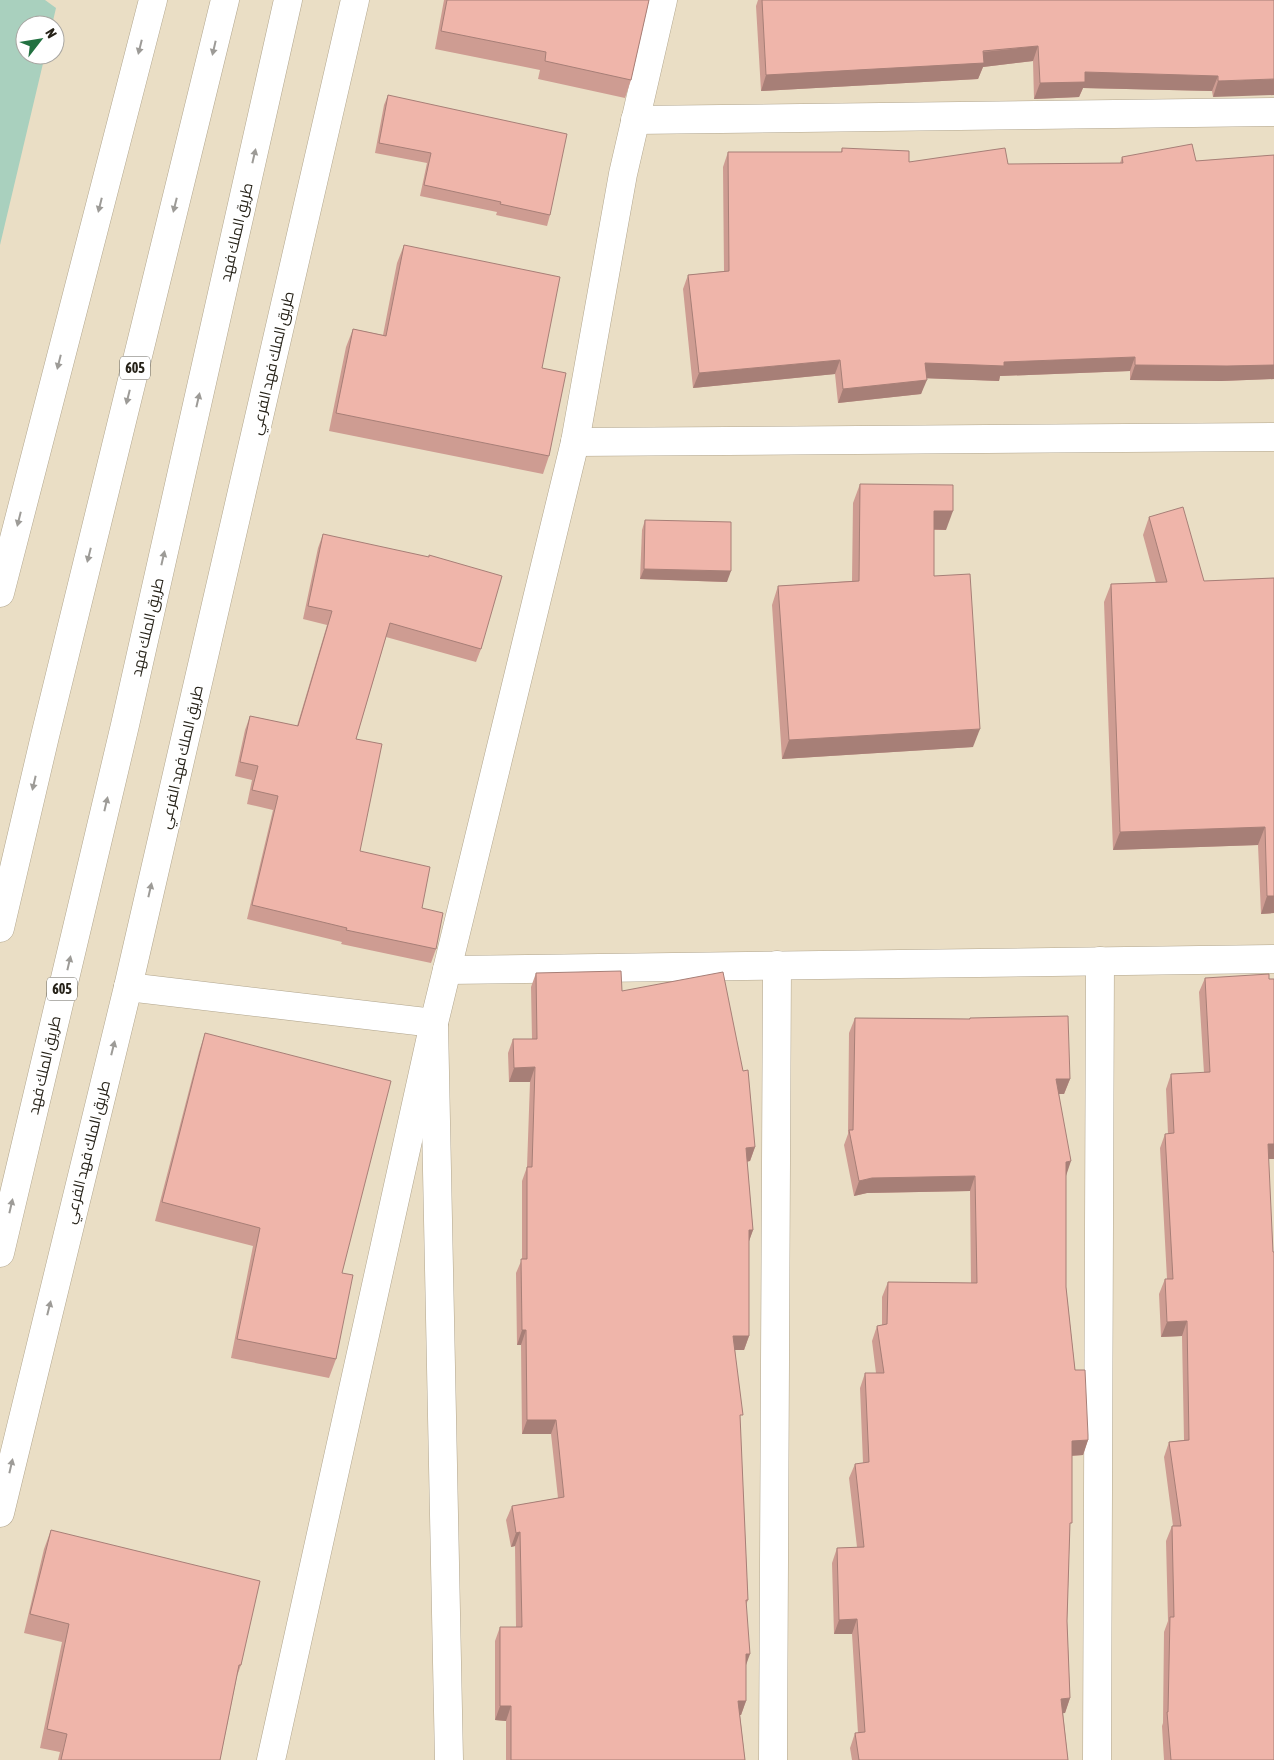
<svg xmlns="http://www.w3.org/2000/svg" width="1274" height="1760" font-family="'Asap Condensed',Cairo,sans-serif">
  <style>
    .green { fill: #a9d0be }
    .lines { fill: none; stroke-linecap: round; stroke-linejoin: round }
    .street-casing { stroke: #b1a58d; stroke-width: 29 }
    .secondary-casing { stroke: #b1a58d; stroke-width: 29 }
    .highway-casing { stroke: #b1a58d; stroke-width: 29 }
    .street { stroke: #fff; stroke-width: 28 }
    .secondary { stroke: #fff; stroke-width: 28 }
    .highway { stroke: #fff; stroke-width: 28 }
    .wall { fill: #ce9c92 }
    .shaded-wall { fill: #a77f77 }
    .building { fill: #efb5aa; stroke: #a77f77 }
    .oneway { fill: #9d9b97 }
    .labels { text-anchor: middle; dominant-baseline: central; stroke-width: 5; stroke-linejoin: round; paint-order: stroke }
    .shield { fill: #fff; stroke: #66645d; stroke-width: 1 }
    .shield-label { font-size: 14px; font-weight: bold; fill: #252117 }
    .street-label { font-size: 15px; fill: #252117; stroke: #fff }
  </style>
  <rect width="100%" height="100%" fill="#eadec5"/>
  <polygon class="green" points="0,0 45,0 56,8 52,25 25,25 25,55 45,55 0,245"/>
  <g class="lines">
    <defs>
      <g id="street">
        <polyline points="635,120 1274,112"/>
        <polyline points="575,442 1274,437"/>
        <polyline points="447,970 1274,959"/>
        <polyline points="128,987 434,1023 449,1760"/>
        <polyline points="271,1760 434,1023 575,442 623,174 663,0"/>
        <polyline points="773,1760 777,965"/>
        <polyline points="1097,1760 1100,961"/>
      </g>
      <g id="secondary">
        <polyline points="0,593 153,0"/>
        <polyline points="0,1513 128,987 355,0"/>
      </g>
      <g id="highway">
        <polyline points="0,928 45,736 225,0"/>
        <polyline points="0,1253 125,725 288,0"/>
      </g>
    </defs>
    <use href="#street" class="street-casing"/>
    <use href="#secondary" class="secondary-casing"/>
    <use href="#highway" class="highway-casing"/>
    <use href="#street" class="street"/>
    <use href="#secondary" class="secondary"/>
    <use href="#highway" class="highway"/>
  </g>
  <g class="wall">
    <polygon points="444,0 649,0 631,80 625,98 538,79 540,70 435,49"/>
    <polygon points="758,0 1274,0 1213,97 1212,91 1083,88 1079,97 1034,99 1033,61 983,67 978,79 761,91 756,6"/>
    <polygon points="388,95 550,215 547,226 496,215 497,212 420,196 427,163 375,153 384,105"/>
    <polygon points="842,148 909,162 1008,164 1120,163 1122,157 1196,161 1274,155 1274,379 1221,381 1130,380 1130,371 1000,376 999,381 926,378 921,394 838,403 835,374 693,388 683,289 688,275 724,271 723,167 728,152 841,152"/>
    <polygon points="404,245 542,368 549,456 543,474 329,431 346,347 353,329 383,335 397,263"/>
    <polygon points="860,484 946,530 934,530 934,576 973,747 782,759 772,605 778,586 852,581 853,503"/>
    <polygon points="1149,517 1204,581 1274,578 1274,913 1261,914 1258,845 1113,850 1104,602 1111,584 1156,583 1143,535"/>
    <polygon points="645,520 727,582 640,579 642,530"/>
    <polygon points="323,534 481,649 476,662 386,637 356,739 360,851 422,908 436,949 431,963 341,944 342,942 247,919 273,810 247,804 252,780 235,776 245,730 250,716 297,726 327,625 303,619 318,548"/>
    <polygon points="536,973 622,991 755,1147 750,1161 747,1162 753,1230 749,1241 749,1336 744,1350 735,1350 740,1422 748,1600 746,1605 746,1701 741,1715 740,1715 745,1760 506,1760 506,1721 495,1720 495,1641 500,1627 516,1627 515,1546 511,1547 506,1520 512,1506 558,1498 551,1434 522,1434 521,1345 517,1345 516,1273 522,1259 522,1181 527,1167 530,1082 509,1082 508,1053 513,1039 532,1039 531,987"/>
    <polygon points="1205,978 1274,979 1274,1159 1268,1159 1274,1760 1164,1760 1162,1726 1163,1723 1164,1632 1168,1621 1166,1541 1172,1526 1173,1526 1164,1457 1169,1442 1184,1440 1182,1336 1161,1337 1159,1294 1165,1279 1167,1279 1160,1148 1165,1134 1168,1134 1166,1089 1171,1074 1204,1073 1199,992"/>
    <polygon points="855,1018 969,1019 970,1018 1070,1079 1064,1094 1059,1094 1066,1176 1066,1287 1075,1370 1088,1440 1083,1455 1072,1456 1067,1621 1070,1698 1065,1713 1063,1713 1068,1760 852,1760 850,1748 855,1733 858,1733 852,1634 834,1634 832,1563 837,1548 857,1547 849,1478 855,1464 863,1463 860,1388 865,1373 876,1373 872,1341 877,1326 882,1325 882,1297 888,1282 971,1283 970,1191 867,1193 854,1196 844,1145 848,1134 849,1033"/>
    <polygon points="205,1033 342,1273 336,1359 329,1378 231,1358 253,1246 155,1221 199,1052"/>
    <polygon points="51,1530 241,1665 237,1676 220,1760 58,1760 60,1752 40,1748 62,1642 24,1633 44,1549"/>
  </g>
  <g class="shaded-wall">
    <polygon points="1038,46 1033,61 983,67 978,79 761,91 766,75"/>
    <polygon points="1085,72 1218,76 1212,91 1083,88 1079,97 1034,99 1040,83"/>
    <polygon points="1274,79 1274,95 1213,97 1218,81"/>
    <polygon points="1135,357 1130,371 1000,376 999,381 919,378 925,363 1004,362"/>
    <polygon points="840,360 835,374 693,388 699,373"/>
    <polygon points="1135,365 1274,365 1274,379 1221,381 1130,380"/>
    <polygon points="927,380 921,394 838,403 843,389"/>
    <polygon points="934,511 953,511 946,530 927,529"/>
    <polygon points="644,569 731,571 727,582 640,579"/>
    <polygon points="980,729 973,747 782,759 789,740"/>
    <polygon points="1265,827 1258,845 1113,850 1120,832"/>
    <polygon points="1267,896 1274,896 1274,913 1261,914"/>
    <polygon points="535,1067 530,1082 509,1082 514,1068"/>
    <polygon points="1056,1079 1070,1079 1064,1094 1051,1094"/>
    <polygon points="1268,1144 1274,1144 1274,1159 1262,1159"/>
    <polygon points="755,1147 750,1161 741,1162 746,1148"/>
    <polygon points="1071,1161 1066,1176 1066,1162"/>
    <polygon points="975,1176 970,1191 867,1193 854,1196 859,1181 872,1178"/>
    <polygon points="749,1230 753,1230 748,1244"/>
    <polygon points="1187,1321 1182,1336 1161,1337 1167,1322"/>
    <polygon points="522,1330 526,1330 521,1345 517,1345"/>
    <polygon points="733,1336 749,1336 744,1350 728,1350"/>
    <polygon points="527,1420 556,1420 551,1434 522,1434"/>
    <polygon points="1088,1440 1083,1455 1066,1456 1072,1441"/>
    <polygon points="520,1532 515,1546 511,1547 516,1533"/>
    <polygon points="857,1619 852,1634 834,1634 839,1620"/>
    <polygon points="746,1654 750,1654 745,1668"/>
    <polygon points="1070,1698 1065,1713 1056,1714 1061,1699"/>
    <polygon points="738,1701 746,1701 741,1715 733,1715"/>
    <polygon points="500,1706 511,1706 506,1721 495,1720"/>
  </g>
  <g class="building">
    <polygon points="447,0 649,0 631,80 545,61 546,52 441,31"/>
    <polygon points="762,0 1274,0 1274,79 1218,81 1218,76 1085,72 1085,82 1040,83 1038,46 983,51 984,63 766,75"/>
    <polygon points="388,95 567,134 550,215 500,204 501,202 424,185 431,153 379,143"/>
    <polygon points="1192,144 1196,161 1274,155 1274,365 1227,366 1135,365 1135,357 1004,362 1004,366 925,363 927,380 843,389 840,360 699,373 688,275 729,271 728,152 842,152 842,148 909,151 909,162 1005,148 1008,164 1123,163 1122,157"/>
    <polygon points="404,245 560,277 542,368 566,373 549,456 336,413 353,329 386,336"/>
    <polygon points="860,484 953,485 953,511 934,511 934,576 970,574 980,729 789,740 778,586 859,581"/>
    <polygon points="1183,507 1204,581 1274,578 1274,896 1267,896 1265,827 1120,832 1111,584 1167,582 1149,517"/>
    <polygon points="645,520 731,522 731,571 644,569"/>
    <polygon points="323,534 429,557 429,555 502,576 481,649 390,623 356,739 382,744 360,851 430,867 422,908 443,913 436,949 346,930 347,928 252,905 278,796 252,790 258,766 240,762 250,716 298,726 332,611 308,606"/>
    <polygon points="621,971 622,991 723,972 743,1071 748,1070 755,1147 746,1148 753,1230 749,1230 749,1336 733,1336 743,1415 740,1415 748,1600 746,1600 750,1654 746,1654 746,1701 738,1701 745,1760 511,1760 511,1706 500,1706 500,1627 522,1627 520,1532 516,1533 512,1506 564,1497 556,1420 527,1420 526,1330 522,1330 521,1259 527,1259 527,1167 532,1167 535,1067 514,1068 513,1039 537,1039 536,973"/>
    <polygon points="1269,974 1269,979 1274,979 1274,1144 1268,1144 1273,1252 1274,1252 1274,1760 1171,1760 1167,1712 1168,1712 1170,1617 1174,1617 1172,1526 1181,1526 1169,1442 1189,1440 1187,1321 1167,1322 1165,1279 1173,1279 1165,1134 1174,1133 1171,1074 1210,1072 1205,978"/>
    <polygon points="1068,1016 1070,1079 1056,1079 1071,1161 1066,1162 1066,1287 1075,1370 1085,1370 1088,1435 1088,1440 1072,1441 1072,1523 1070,1523 1067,1621 1070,1698 1061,1699 1068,1760 859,1760 855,1733 865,1732 857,1619 839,1620 837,1548 864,1547 855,1464 869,1462 865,1373 884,1373 877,1326 887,1324 888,1282 977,1283 975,1176 872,1178 859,1181 849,1130 853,1130 855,1018 970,1019 970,1018"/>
    <polygon points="205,1033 391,1081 342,1273 353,1275 336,1359 237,1339 260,1228 162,1202"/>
    <polygon points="51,1530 260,1581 241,1665 239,1665 220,1760 61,1760 67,1734 47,1729 69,1624 30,1614"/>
  </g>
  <defs><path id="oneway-solid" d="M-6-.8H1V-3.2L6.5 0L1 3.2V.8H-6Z" transform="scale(1.25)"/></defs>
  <g class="oneway">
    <use href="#oneway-solid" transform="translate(140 47) rotate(104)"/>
    <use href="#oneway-solid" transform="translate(214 48) rotate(103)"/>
    <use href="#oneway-solid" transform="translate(254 156) rotate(-77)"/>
    <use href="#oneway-solid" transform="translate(100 205) rotate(104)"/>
    <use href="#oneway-solid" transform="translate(175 205) rotate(104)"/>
    <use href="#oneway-solid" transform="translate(59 362) rotate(104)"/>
    <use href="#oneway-solid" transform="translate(128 397) rotate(104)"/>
    <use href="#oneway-solid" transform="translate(198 400) rotate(-77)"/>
    <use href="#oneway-solid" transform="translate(19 519) rotate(104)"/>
    <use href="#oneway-solid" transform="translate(89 555) rotate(104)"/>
    <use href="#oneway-solid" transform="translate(163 558) rotate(-77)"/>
    <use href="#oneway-solid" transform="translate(34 783) rotate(103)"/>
    <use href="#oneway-solid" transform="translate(106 804) rotate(-77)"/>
    <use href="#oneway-solid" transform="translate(150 890) rotate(-77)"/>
    <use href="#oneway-solid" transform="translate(69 963) rotate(-77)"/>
    <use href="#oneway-solid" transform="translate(113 1048) rotate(-76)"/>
    <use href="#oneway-solid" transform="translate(11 1206) rotate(-77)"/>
    <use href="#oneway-solid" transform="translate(49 1308) rotate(-76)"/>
    <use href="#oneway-solid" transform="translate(11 1466) rotate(-77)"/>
  </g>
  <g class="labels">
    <g class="shield">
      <rect x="120" y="356.5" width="30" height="23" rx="4"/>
      <rect x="47" y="977.5" width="30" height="23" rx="4"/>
    </g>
    <g class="shield-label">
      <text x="135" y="368">605</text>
      <text x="62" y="989">605</text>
    </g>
    <g class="street-label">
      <text transform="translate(236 232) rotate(-77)">طريق الملك فهد</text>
      <text transform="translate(272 363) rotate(-77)">طريق الملك فهد الفرعي</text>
      <text transform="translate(147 627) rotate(-77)">طريق الملك فهد</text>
      <text transform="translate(181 757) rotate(-77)">طريق الملك فهد الفرعي</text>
      <text transform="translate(44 1065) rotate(-77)">طريق الملك فهد</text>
      <text transform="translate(87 1152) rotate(-76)">طريق الملك فهد الفرعي</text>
    </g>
  </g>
  <g transform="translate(40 40) rotate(59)"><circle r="24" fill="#ffffff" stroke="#a8a6a2"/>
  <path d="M0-4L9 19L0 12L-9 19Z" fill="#227141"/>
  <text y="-8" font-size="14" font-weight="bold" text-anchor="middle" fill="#252117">N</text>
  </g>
</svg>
